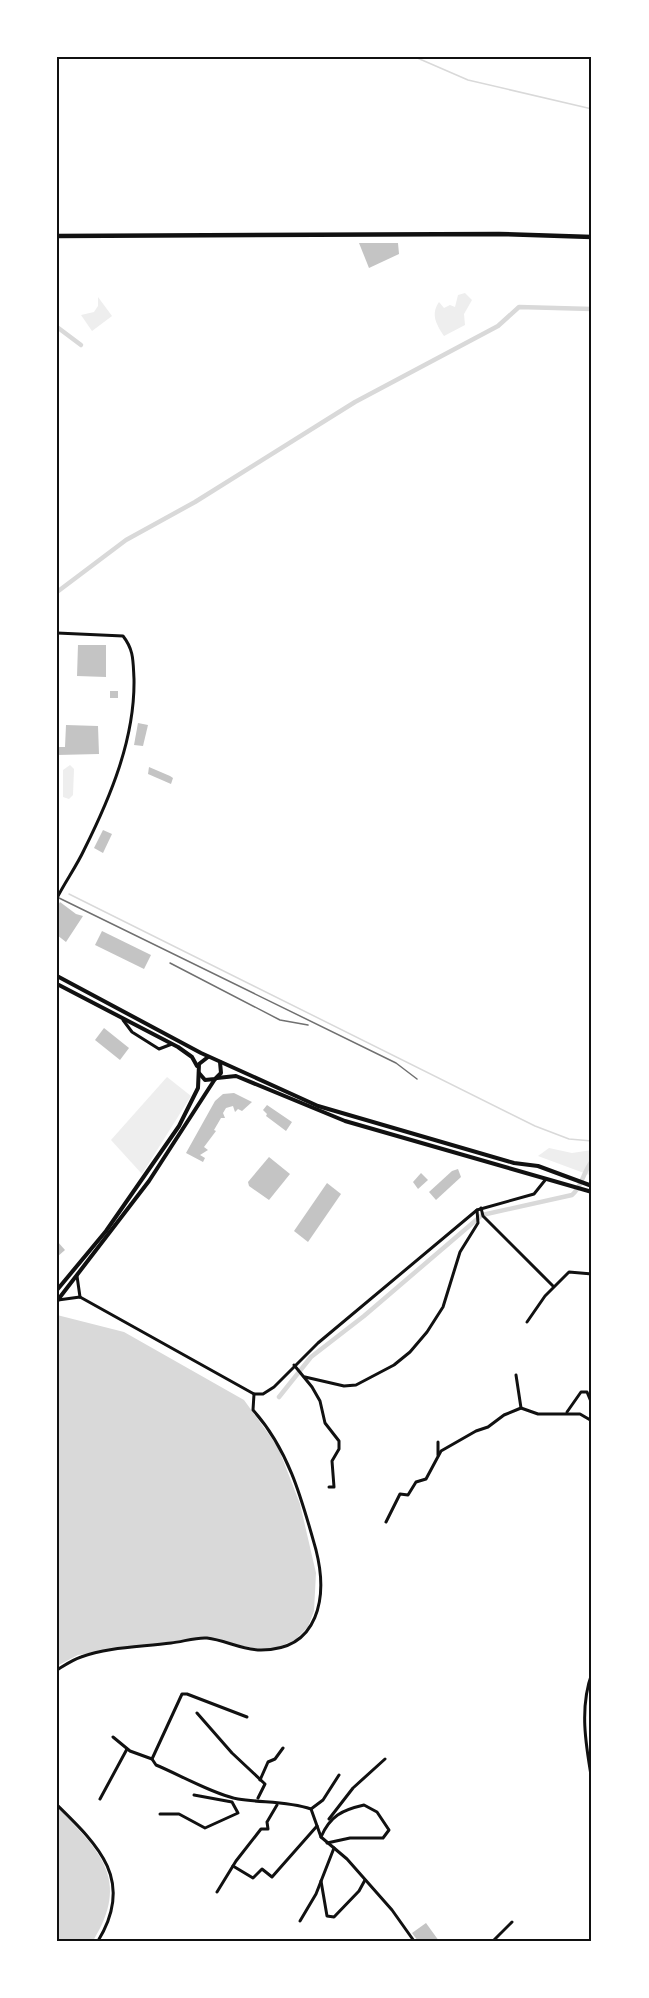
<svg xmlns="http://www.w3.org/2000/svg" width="649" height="1998" font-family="Lato,sans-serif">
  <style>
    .green { fill: #eee }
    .water { fill: #d9d9d9 }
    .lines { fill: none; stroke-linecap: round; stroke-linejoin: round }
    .stream { stroke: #d9d9d9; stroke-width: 1.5 }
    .canal { stroke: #d9d9d9; stroke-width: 4.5 }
    .building { fill: #c4c4c4 }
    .minor { stroke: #111; stroke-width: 3 }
    .secondary { stroke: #111; stroke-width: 4 }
    .primary { stroke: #111; stroke-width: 4.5 }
    .rail { stroke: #707070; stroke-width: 1.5 }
    .neatline { fill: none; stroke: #111; stroke-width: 2 }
  </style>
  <rect width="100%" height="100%" fill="#fff"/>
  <g class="green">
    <path d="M465 293 472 300 464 314 465 325 444 336C437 325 430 315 439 302L444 308 450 305 455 307 458 295Z"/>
    <polygon points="98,297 112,316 92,331 81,315 94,312 98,306"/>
    <polygon points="70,765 74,769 73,795 69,799 63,797 63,770"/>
    <polygon points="167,1077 191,1096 142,1174 111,1140"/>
    <polygon points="549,1148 572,1153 592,1150 592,1176 538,1156"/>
  </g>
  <g class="water">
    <polygon points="57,1315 124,1332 244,1400 278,1447 300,1504 316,1573 314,1611 308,1627 295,1640 276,1648 257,1649 203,1637 78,1655 57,1666"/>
    <path d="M57 1807C100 1851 131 1880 93 1941H57Z"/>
  </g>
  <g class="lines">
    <g class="stream">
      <polyline points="415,57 468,80 592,109"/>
      <polyline points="69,894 535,1126 569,1139 592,1141"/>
    </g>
    <g class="canal">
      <polyline points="57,327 81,345"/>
      <polyline points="57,592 126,540 195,502 355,402 498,326 519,307 592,309"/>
      <path d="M279 1397 311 1357 364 1316 482 1215 572 1195C582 1187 583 1172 592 1161"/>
    </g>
  </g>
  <g class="building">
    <polygon points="359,243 398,243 399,254 369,268"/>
    <polygon points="78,645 106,645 106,677 77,676"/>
    <rect x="110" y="691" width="8" height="7"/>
    <polygon points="138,723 148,725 143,746 134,745"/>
    <polygon points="66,725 98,726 99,754 57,755 57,747 65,747"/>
    <polygon points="149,767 170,776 173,778 171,784 148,774"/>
    <polygon points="103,830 112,834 103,853 94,848"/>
    <polygon points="60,902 76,914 83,916 66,942 57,935 57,907"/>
    <polygon points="102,931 151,955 144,969 95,945"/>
    <polygon points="104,1028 129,1048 120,1060 95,1040"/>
    <polygon points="234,1093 252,1102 242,1111 238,1109 235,1112 233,1106 226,1108 223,1113 225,1118 221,1118 214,1130 216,1131 204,1147 208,1150 200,1155 205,1158 203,1162 186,1153 215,1101 223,1094"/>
    <polygon points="267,1105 292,1122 286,1131 266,1116 267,1114 263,1110"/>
    <polygon points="269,1157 290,1174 269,1200 249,1186 248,1182"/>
    <polygon points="458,1169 461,1177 436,1200 429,1192 452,1171"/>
    <polygon points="421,1173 428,1180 418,1189 413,1182"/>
    <polygon points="327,1183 341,1194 308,1242 294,1231"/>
    <polygon points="57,1241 65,1250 57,1257"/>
    <polygon points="426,1923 439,1941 418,1941 412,1933"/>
  </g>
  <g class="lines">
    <g class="minor">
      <path d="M57 633 123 636C134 650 133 661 134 679 135 739 110 798 84 850 76 867 65 882 57 898"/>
      <polyline points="123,1020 132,1032 159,1049 172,1044"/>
      <polyline points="481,1208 483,1216 553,1286"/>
      <polyline points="77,1276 80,1297"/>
      <polyline points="58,1300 80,1297 254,1394 263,1394 274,1387 318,1343 477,1210 534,1194 546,1179"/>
      <polyline points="527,1322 545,1296 569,1272 592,1274"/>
      <polyline points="294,1365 312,1387 320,1401 325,1423 339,1441 339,1449 332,1461 334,1487 329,1487"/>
      <polyline points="516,1375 521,1408"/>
      <polyline points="305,1377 344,1386 356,1385 394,1365 410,1352 427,1332 443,1307 460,1252 478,1223 477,1210"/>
      <polyline points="567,1412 581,1392 587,1392 592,1404"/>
      <polyline points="438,1442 438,1455"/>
      <polyline points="386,1522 400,1494 408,1495 416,1482 426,1479 441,1451 476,1431 488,1427 504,1415 521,1408 538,1414 580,1414 592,1421"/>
      <path d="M57 1670C65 1665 72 1660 81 1657 108 1647 142 1647 171 1643 182 1642 196 1637 207 1638 225 1640 242 1650 261 1650 319 1650 328 1597 316 1550 302 1500 289 1450 253 1410L254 1394"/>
      <path d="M592 1673C579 1708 586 1746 592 1781"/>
      <polyline points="197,1713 232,1753 265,1784 258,1798"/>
      <path d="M113 1737 130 1751 152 1759 156 1765C178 1774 215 1795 238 1799 263 1803 287 1801 311 1809L321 1837 347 1859 392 1910 414 1941"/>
      <polyline points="152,1759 182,1694 187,1694 247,1717"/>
      <polyline points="260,1780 268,1762 275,1759 283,1748"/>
      <polyline points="100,1799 127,1749"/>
      <path d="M57 1805C99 1846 135 1881 98 1941"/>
      <polyline points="311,1809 323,1800 339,1775"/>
      <polyline points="160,1814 179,1814 205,1828 238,1813 232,1802 194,1795"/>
      <polyline points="329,1819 353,1788 385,1759"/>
      <path d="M321 1837C330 1816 342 1810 364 1805L377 1812 389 1830 383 1838H350L327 1843"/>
      <polyline points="233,1866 253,1878 262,1869 272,1877 317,1826"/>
      <polyline points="321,1881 327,1916 334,1917 359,1891 365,1880"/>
      <polyline points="217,1892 236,1861 261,1829 268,1829 267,1822 277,1805"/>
      <polyline points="300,1921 316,1894 334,1848"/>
      <polyline points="493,1941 512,1922"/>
    </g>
    <g class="secondary">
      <polyline points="57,976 201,1053 318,1106 514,1163 538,1166 592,1186"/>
      <polyline points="57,984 178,1047 192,1057 197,1066"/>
      <polyline points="199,1073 205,1080 215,1079 221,1073 220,1062"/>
      <polyline points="217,1078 236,1076 345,1121 592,1192"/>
      <polyline points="57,1290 106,1231 179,1126 198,1088 199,1064 208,1057"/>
      <polyline points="57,1301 149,1181 215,1079"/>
    </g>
    <polyline class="primary" points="57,236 499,234 592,237"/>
    <g class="rail">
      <polyline points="57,897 396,1063 417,1079"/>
      <polyline points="170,963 280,1020 308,1025"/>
    </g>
  </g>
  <rect width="649" height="1998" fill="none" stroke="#ffffff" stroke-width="117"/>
  <rect x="58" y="58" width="532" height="1882" class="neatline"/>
</svg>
